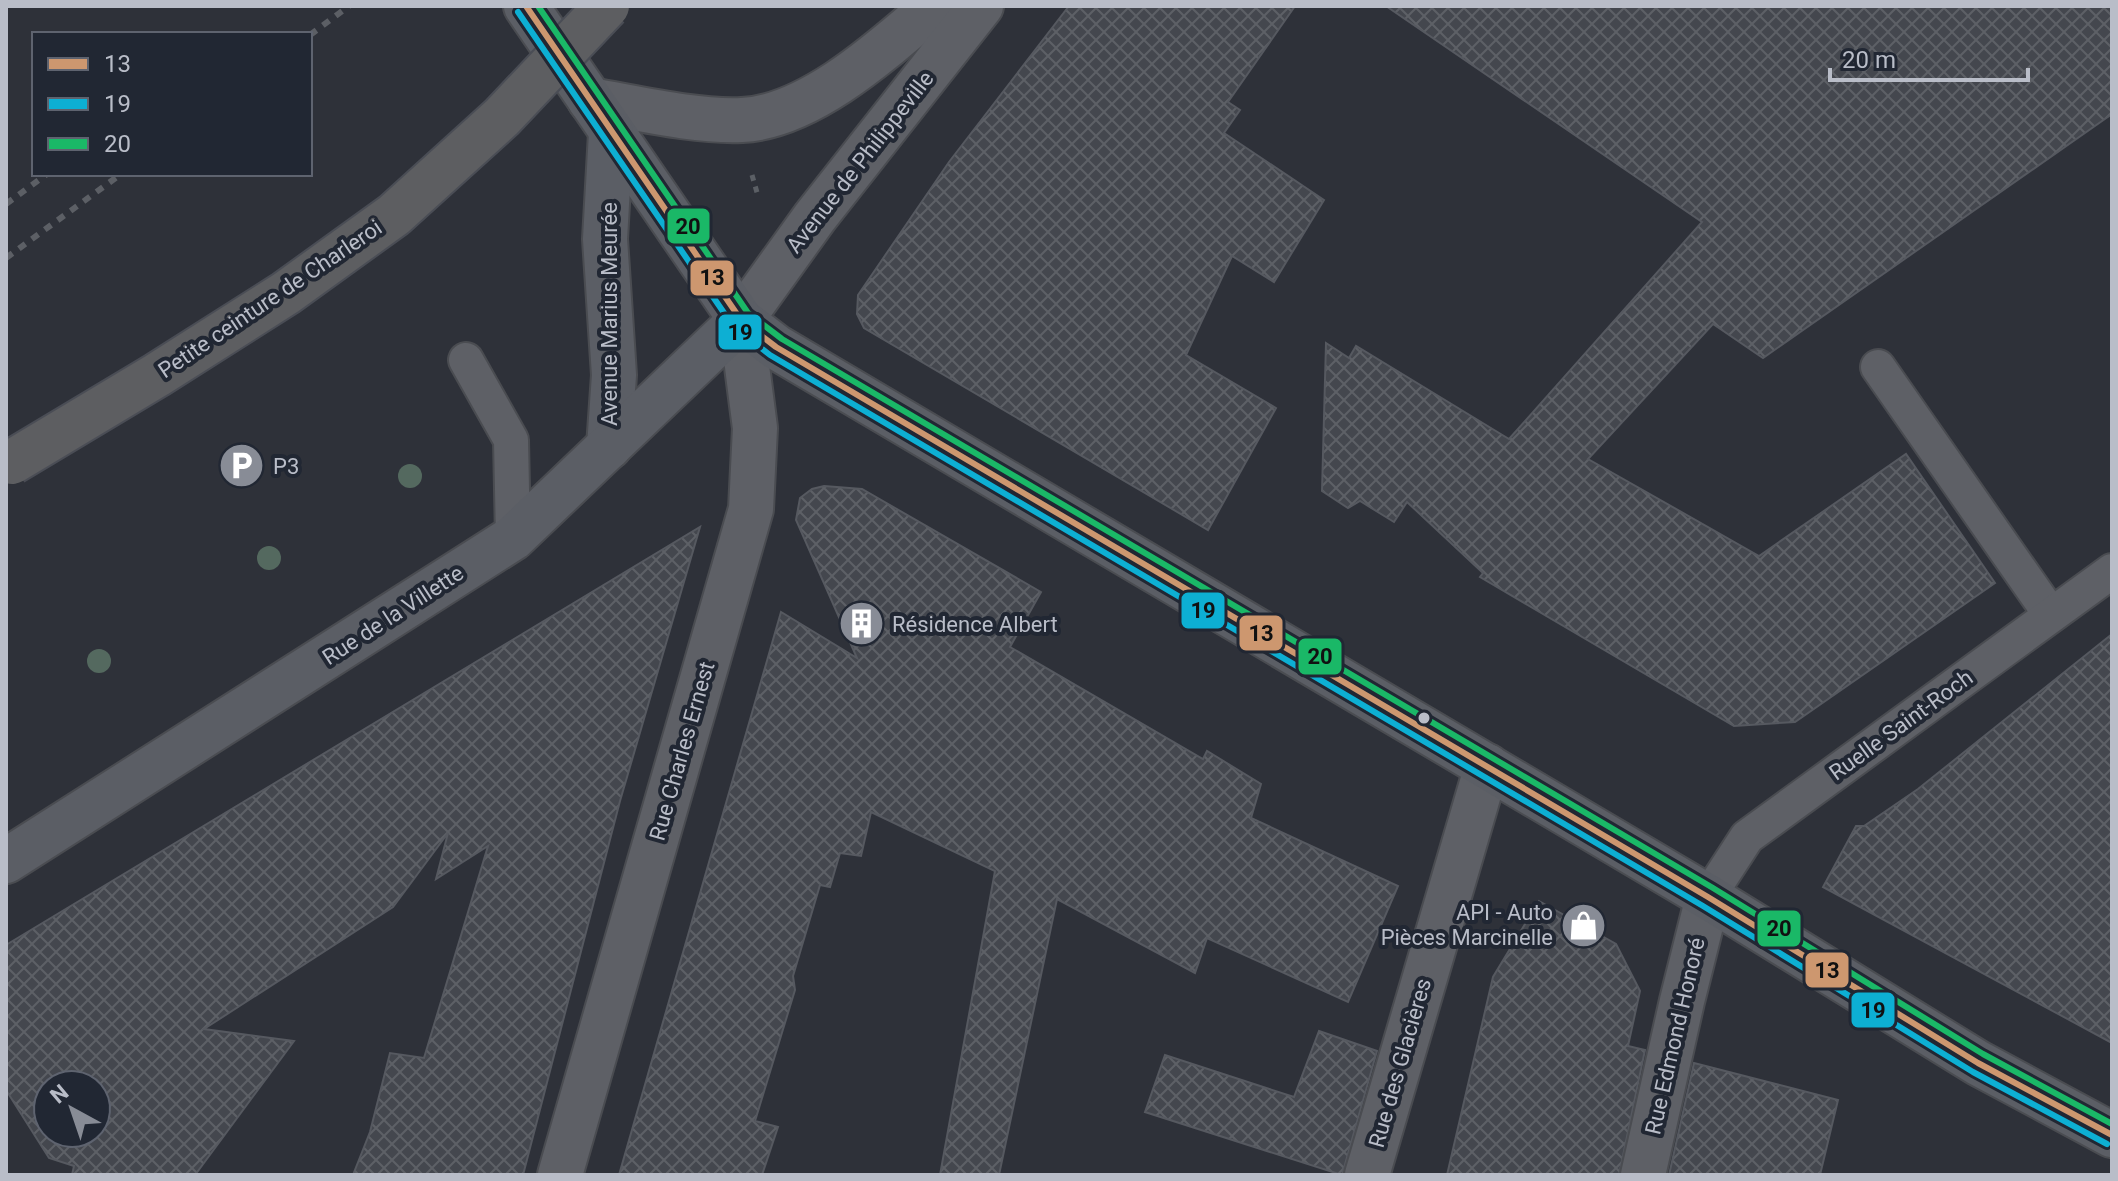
<svg xmlns="http://www.w3.org/2000/svg" width="2118" height="1181" font-family="Roboto,sans-serif">
  <style>
    .building { fill: url(#building-cross-hatch); stroke: #565960; stroke-width: 2; fill-rule: evenodd }
    .lines { fill: none; stroke-linecap: round; stroke-linejoin: round }
    .service-casing { stroke: #4a4c51; stroke-width: 38 }
    .minor-casing { stroke: #4a4c51; stroke-width: 48 }
    .secondary-casing { stroke: #4a4c51; stroke-width: 48 }
    .path { stroke: #5b5f65; stroke-width: 5; stroke-dasharray: 6 6; stroke-linecap: butt }
    .service { stroke: #5e6066; stroke-width: 34 }
    .minor { stroke: #5e6066; stroke-width: 44 }
    .secondary { stroke: #5b5e65; stroke-width: 44 }
    .rail { stroke: #5c5f65; stroke-width: 6; stroke-dasharray: 8 8; stroke-linecap: butt }
    .motorway-bridge-casing { stroke: #4a4d55; stroke-width: 48; stroke-linecap: butt }
    .motorway-bridge { stroke: #5d5e61; stroke-width: 44 }
    .bus-1-casing { stroke: #212733; stroke-width: 12 }
    .bus-2-casing { stroke: #212733; stroke-width: 12 }
    .bus-3-casing { stroke: #212733; stroke-width: 12 }
    .bus-1 { stroke: #cd976f; stroke-width: 6 }
    .bus-2 { stroke: #0dafd3; stroke-width: 6 }
    .bus-3 { stroke: #1ab867; stroke-width: 6 }
    .tree { fill: #54695f }
    .bus-dot { fill: #b9bdc8; stroke: #212733; stroke-width: 3 }
    .labels { text-anchor: middle; dominant-baseline: central; stroke-width: 8; stroke-linejoin: round; paint-order: stroke }
    .street-label { font-size: 22px; fill: #b9bdc8; stroke: #212733 }
    .poi-label { font-size: 22px; fill: #b9bdc8; stroke: #212733; text-anchor: start }
    .line-badge { stroke: #212733; stroke-width: 3 }
    .pale-badge-label { font-size: 22px; text-anchor: middle; font-weight: bold; fill: #111 }
  </style>
  <defs>
    <pattern id="building-cross-hatch" width="8" height="8" patternUnits="userSpaceOnUse" patternTransform="scale(2)"><rect width="8" height="8" fill="#44474e"/><path d="M0 0l8 8M0 8l8-8" fill="none" stroke="#5d6066"/></pattern>
  </defs>
  <rect width="100%" height="100%" fill="#2e3139"/>
  <g class="building">
    <polygon points="1069,6 1295,6 1228,102 1240,110 1224,133 1324,200 1274,282 1232,256 1186,355 1276,408 1208,530 864,328 857,314 858,295 949,162"/>
    <polygon points="1386,6 2112,6 2112,114 1763,358 1713,324 1588,459 1759,556 1906,454 1995,583 1795,722 1734,726 1480,577 1483,573 1407,502 1394,522 1360,501 1348,508 1322,491 1326,343 1349,358 1356,346 1509,439 1702,222"/>
    <polygon points="824,486 862,489 1041,592 1010,647 1203,759 1207,751 1261,784 1251,818 1398,886 1348,1002 1207,938 1195,973 1057,899 999,1175 940,1175 995,871 871,812 861,856 840,853 830,887 820,885 793,976 795,990 755,1121 778,1127 762,1175 619,1175 781,612 857,658 796,520 800,498 812,489"/>
    <path d="M700 527 620 801 523 1175H353L370 1132 390 1053 424 1058 488 846 436 879 448 833 393 907 204 1029 294 1041 195 1175H72L74 1166 49 1158 6 1090V945ZM48 1085H96V1133H48Z"/>
    <polygon points="2112,634 2112,1043 1823,887 1856,826 1864,826 1918,789"/>
    <polygon points="1539,901 1616,944 1640,991 1628,1046 1645,1050 1619,1175 1447,1175 1493,977"/>
    <polygon points="1319,1031 1377,1051 1342,1175 1145,1112 1165,1055 1294,1097"/>
    <polygon points="1694,1063 1838,1100 1820,1175 1669,1175"/>
  </g>
  <g class="lines">
    <defs>
      <g id="service">
        <polyline points="466,360 511,440 513,538"/>
        <polyline points="1878,367 2051,615"/>
        <polyline points="1708,897 1747,837 2112,571"/>
      </g>
      <g id="minor">
        <path d="M590 100C637 108 695 122 742 120 810 117 884 49 934 6"/>
        <polyline points="560,1175 751,509 755,428 741,320 815,217 981,6"/>
        <polyline points="1367,1175 1487,766"/>
        <polyline points="1643,1175 1682,1001 1708,897"/>
      </g>
      <g id="secondary">
        <polyline points="526,6 741,320 776,347 1708,897 1978,1063 2112,1135"/>
        <polyline points="609,447 614,375 605,239 611,133"/>
        <polyline points="6,861 513,538 741,320"/>
      </g>
    </defs>
    <use href="#service" class="service-casing"/>
    <use href="#minor" class="minor-casing"/>
    <use href="#secondary" class="secondary-casing"/>
    <polyline class="path" points="752,175 758,196"/>
    <use href="#service" class="service"/>
    <use href="#minor" class="minor"/>
    <use href="#secondary" class="secondary"/>
    <g class="rail">
      <polyline points="310,35 349,6"/>
      <polyline points="6,204 47,174"/>
      <polyline points="6,258 121,174"/>
    </g>
    <defs>
      <polyline id="motorway-bridge" points="12,462 157,375 286,293 394,215 502,117 607,6"/>
    </defs>
    <use href="#motorway-bridge" class="motorway-bridge-casing"/>
    <use href="#motorway-bridge" class="motorway-bridge"/>
    <defs>
      <polyline id="bus-1" points="526,6 741,320 776,347 1708,897 1978,1063 2112,1135"/>
      <polyline id="bus-2" points="518,12 733,326 770,355 1703,906 1973,1072 2107,1144"/>
      <polyline id="bus-3" points="538,6 748,313 782,339 1713,888 1983,1054 2112,1124"/>
    </defs>
    <use href="#bus-1" class="bus-1-casing"/>
    <use href="#bus-2" class="bus-2-casing"/>
    <use href="#bus-3" class="bus-3-casing"/>
    <use href="#bus-1" class="bus-1"/>
    <use href="#bus-2" class="bus-2"/>
    <use href="#bus-3" class="bus-3"/>
  </g>
  <g class="tree">
    <circle cx="410" cy="476" r="12"/>
    <circle cx="269" cy="558" r="12"/>
    <circle cx="99" cy="661" r="12"/>
  </g>
  <defs>
    <symbol id="parking-disc" viewBox="-11 -11 22 22"><circle r="9.5" fill="#888c96" stroke="#212733"/><path d="M-3.5-5.5H1a3.5 3.5 0 0 1 0 7H-1V5.5H-3.5ZM-1-3.4V-.6H.8a1.4 1.4 0 0 0 0-2.8Z" fill="#fff"/></symbol>
    <symbol id="building-disc" viewBox="-11 -11 22 22"><circle r="9.5" fill="#888c96" stroke="#212733"/><path d="M-4-6H4V6H1V3H-1V6H-4ZM-2.5-4.3h1.7v1.8h-1.7ZM.8-4.3h1.7v1.8H.8ZM-2.5-1h1.7V.8h-1.7ZM.8-1h1.7V.8H.8Z" fill="#fff"/></symbol>
    <symbol id="shop-disc" viewBox="-11 -11 22 22"><circle r="9.5" fill="#888c96" stroke="#212733"/><path d="M-5-2.5h2.3a2.7 3.5 0 0 1 5.4 0H5L5.5 6h-11ZM-1.5-2.5h3a1.5 2.3 0 0 0-3 0Z" fill="#fff"/></symbol>
  </defs>
  <g fill-rule="evenodd">
    <use href="#parking-disc" x="216" y="440" width="51" height="51"/>
    <use href="#building-disc" x="836" y="598" width="51" height="51"/>
    <use href="#shop-disc" x="1558" y="900" width="51" height="51"/>
  </g>
  <circle class="bus-dot" cx="1424" cy="718" r="7"/>
  <g class="labels">
    <g class="street-label">
      <text transform="translate(860 162) rotate(-52)">Avenue de Philippeville</text>
      <text transform="translate(270 299) rotate(-34)">Petite ceinture de Charleroi</text>
      <text transform="translate(609 314) rotate(-90)">Avenue Marius Meurée</text>
      <text transform="translate(393 615) rotate(-33)">Rue de la Villette</text>
      <text transform="translate(1901 725) rotate(-36)">Ruelle Saint-Roch</text>
      <text transform="translate(682 751) rotate(-74)">Rue Charles Ernest</text>
      <text transform="translate(1675 1036) rotate(-77)">Rue Edmond Honoré</text>
      <text transform="translate(1400 1063) rotate(-74)">Rue des Glacières</text>
    </g>
    <g class="poi-label">
      <text x="273" y="466">P3</text>
      <text x="892" y="624">Résidence Albert</text>
      <text x="1553" y="912" text-anchor="end">API - Auto<tspan x="1553" dy="25">Pièces Marcinelle</tspan></text>
    </g>
  </g>
  <g class="line-badge">
    <rect x="666" y="207" width="45" height="38" rx="8" fill="#1ab867"/>
    <rect x="689" y="259" width="46" height="38" rx="8" fill="#cd976f"/>
    <rect x="717" y="313" width="46" height="38" rx="8" fill="#0dafd3"/>
    <rect x="1180" y="591" width="46" height="39" rx="8" fill="#0dafd3"/>
    <rect x="1238" y="614" width="46" height="38" rx="8" fill="#cd976f"/>
    <rect x="1297" y="637" width="46" height="39" rx="8" fill="#1ab867"/>
    <rect x="1756" y="909" width="46" height="39" rx="8" fill="#1ab867"/>
    <rect x="1804" y="951" width="46" height="38" rx="8" fill="#cd976f"/>
    <rect x="1850" y="991" width="46" height="38" rx="8" fill="#0dafd3"/>
  </g>
  <g class="pale-badge-label">
    <text x="688" y="234">20</text>
    <text x="712" y="285">13</text>
    <text x="740" y="340">19</text>
    <text x="1203" y="618">19</text>
    <text x="1261" y="641">13</text>
    <text x="1320" y="664">20</text>
    <text x="1779" y="936">20</text>
    <text x="1827" y="978">13</text>
    <text x="1873" y="1018">19</text>
  </g>
  <rect width="2118" height="1181" fill="none" stroke="#b9bdc8" stroke-width="16"/>
  <rect x="32" y="32" width="280" height="144" fill="#212733" stroke="#5e636f" stroke-width="2"/>
  <rect x="48" y="58" width="40" height="12" fill="#cd976f" stroke="#5e636f" stroke-width="2"/>
  <text x="104" y="72" font-size="24" fill="#b9bdc8">13</text>
  <rect x="48" y="98" width="40" height="12" fill="#0dafd3" stroke="#5e636f" stroke-width="2"/>
  <text x="104" y="112" font-size="24" fill="#b9bdc8">19</text>
  <rect x="48" y="138" width="40" height="12" fill="#1ab867" stroke="#5e636f" stroke-width="2"/>
  <text x="104" y="152" font-size="24" fill="#b9bdc8">20</text>
  <g transform="translate(72 1109) rotate(320)"><circle r="38" fill="#212733" stroke="#5e636f" stroke-width="2"/>
  <path d="M0-6L14 30L0 20L-14 30Z" fill="#888c96"/>
  <text y="-12" font-size="22" font-weight="bold" text-anchor="middle" fill="#b9bdc8">N</text>
  </g>
  <path d="M1830 68v12h198v-12" fill="none" stroke="#b9bdc8" stroke-width="4"/>
  <text x="1842" y="68" font-size="24" fill="#b9bdc8" stroke="#212733" stroke-width="6" paint-order="stroke">20 m</text>
</svg>
